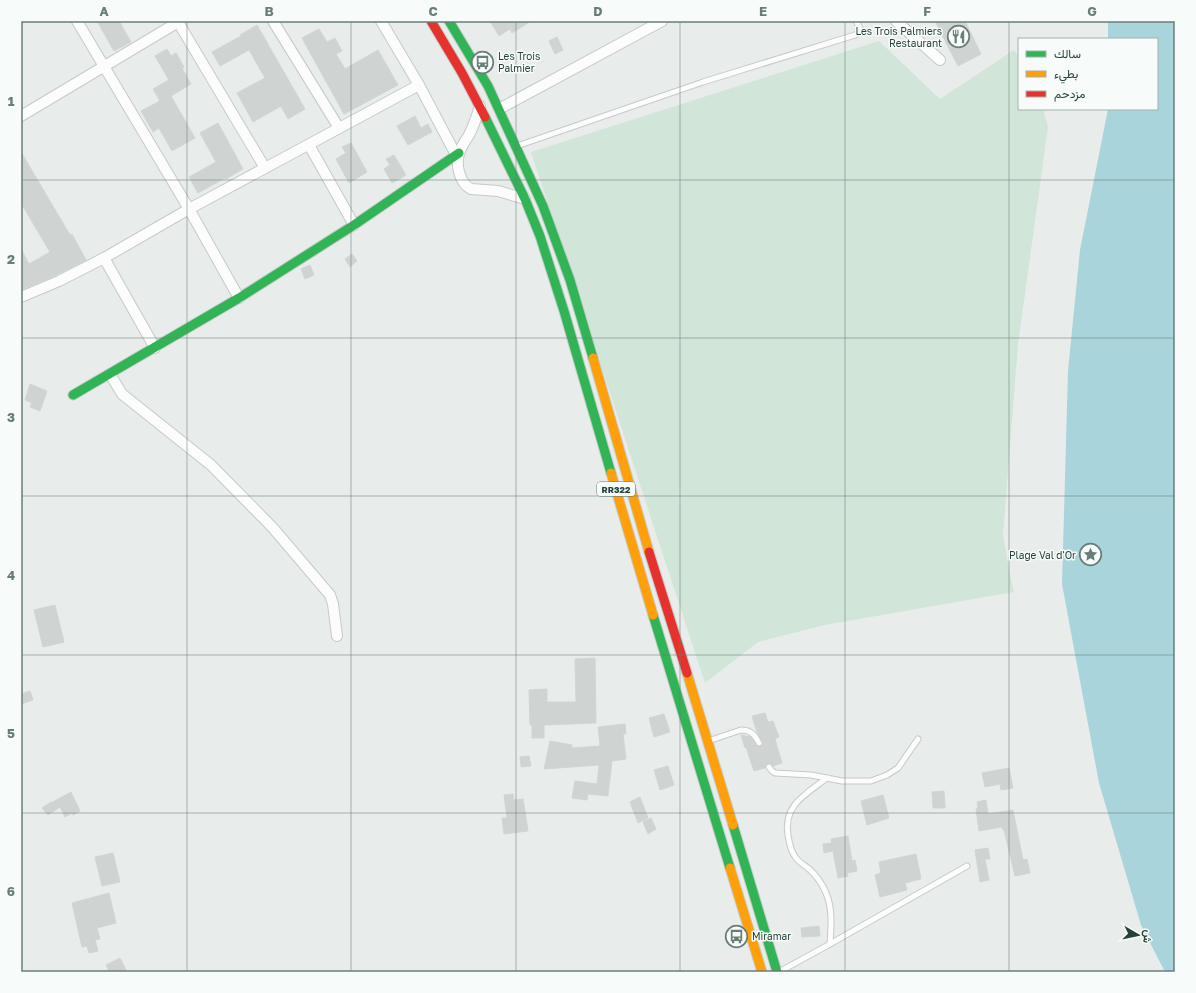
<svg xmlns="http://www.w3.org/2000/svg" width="1196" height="993" font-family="'Golos Text',Vazirmatn,sans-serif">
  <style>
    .green { fill: #d1e6d8 }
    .water { fill: #a9d4db }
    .building { fill: #cfd4d2; stroke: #d1d6d4 }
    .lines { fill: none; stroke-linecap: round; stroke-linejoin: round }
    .lane-casing { stroke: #c5cac8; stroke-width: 7 }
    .street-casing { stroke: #c5cac8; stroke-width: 12 }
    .fast-casing { stroke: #c3cbc8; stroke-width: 11 }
    .slow-casing { stroke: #c3cbc8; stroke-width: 11 }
    .jam-casing { stroke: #c3cbc8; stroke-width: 11 }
    .lane { stroke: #fcfcfc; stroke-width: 5 }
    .street { stroke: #fcfcfc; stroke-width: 10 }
    .fast { stroke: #30b455; stroke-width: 9 }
    .slow { stroke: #ff9f0a; stroke-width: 9 }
    .jam { stroke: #e5322d; stroke-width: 9 }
    .grid { fill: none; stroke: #697e78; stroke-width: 1; stroke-opacity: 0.55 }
    .labels { text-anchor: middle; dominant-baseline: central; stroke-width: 3; stroke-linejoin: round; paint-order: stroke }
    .shield { fill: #f7fbf9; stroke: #637a73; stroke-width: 1 }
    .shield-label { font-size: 9px; font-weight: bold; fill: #24423a }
    .poi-label { font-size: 10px; fill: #24423a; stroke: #f7fbf9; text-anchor: end }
    .neatline { fill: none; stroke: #697e78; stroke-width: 1.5 }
    .grid-label { font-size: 13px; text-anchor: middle; font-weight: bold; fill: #697e78 }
  </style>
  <rect width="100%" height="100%" fill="#e8edeb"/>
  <polygon class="green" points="879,41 940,99 1014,50 1019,57 1019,109 1043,109 1048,127 1018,345 1003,535 1010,575 1014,592 825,625 758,642 705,683 531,152"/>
  <polygon class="water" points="1108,21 1175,21 1175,972 1165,972 1141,925 1099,783 1062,584 1068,371 1080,250 1108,109 1157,109 1157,39 1108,39"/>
  <g class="building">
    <polygon points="97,21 119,21 131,42 114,51"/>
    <polygon points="490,21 531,21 512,33 510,29 499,36"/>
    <polygon points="935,21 965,21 981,54 958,66"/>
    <polygon points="257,25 305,109 288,119 281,106 253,122 237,93 265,78 249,50 220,66 212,52 241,36 240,35"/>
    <polygon points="319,29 327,42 335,38 342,51 336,54 345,69 378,50 398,85 344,114 302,38"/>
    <polygon points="557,37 563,50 555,54 549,41"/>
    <polygon points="167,49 171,56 176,53 184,67 182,68 191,84 171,96 195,138 172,151 159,128 153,132 141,111 160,101 153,89 169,80 155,56"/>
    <polygon points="415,116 421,128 428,124 432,132 408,145 397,126"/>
    <polygon points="218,123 243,169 226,179 225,178 198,193 189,177 216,162 200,133"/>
    <polygon points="351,143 367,172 349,183 336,159 346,153 342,147"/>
    <polygon points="21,152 70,235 72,234 86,260 56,275 21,290 21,249 29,264 50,252 21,203"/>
    <polygon points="394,155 406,175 392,183 384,169 390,165 386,159"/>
    <polygon points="352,254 357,261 350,267 345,259"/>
    <polygon points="310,265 314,275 305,279 301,269"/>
    <polygon points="30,384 47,391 40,411 30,407 32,403 25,400"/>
    <polygon points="55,605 64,642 43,647 34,610"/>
    <polygon points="595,658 596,723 544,725 544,738 532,738 532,725 530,725 529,690 547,689 547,702 576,702 575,659"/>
    <polygon points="30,691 33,700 21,704 21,694"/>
    <polygon points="765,713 768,722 773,721 779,737 775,739 782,763 773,766 771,764 768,763 766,765 765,768 754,771 746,747 745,748 741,735 751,737 757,746 761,746 763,745 763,742 757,732 752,716"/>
    <polygon points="664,714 670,732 654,737 649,718"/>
    <polygon points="625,724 626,734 623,734 626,759 612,761 608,796 588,794 587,800 572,798 575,781 597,784 599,765 544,769 550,741 572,745 572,748 600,746 598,727"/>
    <polygon points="529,756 531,766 521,767 520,757"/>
    <polygon points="668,766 674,785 660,790 654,770"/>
    <polygon points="1009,768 1013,788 1001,790 1000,784 985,787 982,773"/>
    <polygon points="944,791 945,808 933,808 932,792"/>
    <polygon points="71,792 80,811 73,815 72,813 65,817 60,807 48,815 42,808 51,802 51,803"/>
    <polygon points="513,794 514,800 523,799 528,831 504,834 502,818 507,818 504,795"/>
    <polygon points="883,795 889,818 867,825 861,801"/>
    <polygon points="640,797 648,818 638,823 630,802"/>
    <polygon points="986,800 988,814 1013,810 1023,860 1027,859 1030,873 1015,876 1004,830 1003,830 1002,827 979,831 976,809 978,808 977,802"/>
    <polygon points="651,818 656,829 648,834 643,822"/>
    <polygon points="848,836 852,861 855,860 857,871 847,873 848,876 838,878 833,851 824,853 823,844 832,843 831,839"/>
    <polygon points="988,848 990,859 985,859 989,880 980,882 975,850"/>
    <polygon points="113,853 120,882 102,886 95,857"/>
    <polygon points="916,854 921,879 905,883 907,890 880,897 875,875 881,873 879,862"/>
    <polygon points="109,893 116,923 97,928 100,939 95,940 98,951 89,953 87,946 82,947 72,903"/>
    <polygon points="819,926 820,936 802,937 801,928"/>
    <polygon points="120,958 127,972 109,972 106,965"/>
  </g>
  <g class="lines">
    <defs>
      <g id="lane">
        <polyline points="517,146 703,82 855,35 858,33 860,28 856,21"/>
        <path d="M711 740 741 730C751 730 755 735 759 743"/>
        <polyline points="769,767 772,771 775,773 811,775 842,781 871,781 887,775 898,768 918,739"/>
        <path d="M827 778C806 794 783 805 788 835 789 842 791 852 796 858 799 862 804 865 808 868 816 875 822 883 826 893 833 909 831 927 830 944"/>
        <polyline points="779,972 830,944 967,866"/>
      </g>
      <g id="street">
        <polyline points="77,21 189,209 239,298"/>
        <polyline points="273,21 339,128"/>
        <polyline points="381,21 419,85 456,155"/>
        <polyline points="896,21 940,60"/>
        <polyline points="178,22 265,168"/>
        <path d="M480 106C477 116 474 125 469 135 466 140 462 145 460 151 455 163 459 183 471 189L498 191 525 199"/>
        <polyline points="499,109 662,21"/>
        <polyline points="21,116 180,21"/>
        <polyline points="309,145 354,225"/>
        <polyline points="104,258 155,348"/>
        <polyline points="21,297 59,281 104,258 189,209 419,85"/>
        <polyline points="110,374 122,394 211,465 273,528 330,595 333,604 337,636"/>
      </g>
      <g id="fast">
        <polyline points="449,21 488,86 543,206 570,280 593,358"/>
        <polyline points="485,117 525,199 540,236 564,311 611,473"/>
        <polyline points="73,395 239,298 354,225 459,153"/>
        <polyline points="653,615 730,868"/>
        <polyline points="733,825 777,972"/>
      </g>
      <g id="slow">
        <polyline points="593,358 649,552"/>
        <polyline points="611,473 653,615"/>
        <polyline points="687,673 733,825"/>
        <polyline points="730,868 762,972"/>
      </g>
      <g id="jam">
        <polyline points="431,21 462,73 485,117"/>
        <polyline points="649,552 687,673"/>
      </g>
    </defs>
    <use href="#lane" class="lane-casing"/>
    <use href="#street" class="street-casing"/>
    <use href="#fast" class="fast-casing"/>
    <use href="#slow" class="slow-casing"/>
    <use href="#jam" class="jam-casing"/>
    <use href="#lane" class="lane"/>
    <use href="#street" class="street"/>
    <use href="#fast" class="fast"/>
    <use href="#slow" class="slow"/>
    <use href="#jam" class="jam"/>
  </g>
  <path class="grid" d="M187 21V972M351 21V972M516 21V972M680 21V972M845 21V972M1009 21V972M21 180H1175M21 338H1175M21 496H1175M21 655H1175M21 813H1175"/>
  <defs>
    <symbol id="restaurant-ring" viewBox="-11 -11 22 22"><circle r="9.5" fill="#f7fbf9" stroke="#697e78" stroke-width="1.5"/><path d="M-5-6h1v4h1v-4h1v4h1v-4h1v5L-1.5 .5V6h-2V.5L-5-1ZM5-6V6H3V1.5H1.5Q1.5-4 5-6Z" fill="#697e78"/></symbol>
    <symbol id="bus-ring" viewBox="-11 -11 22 22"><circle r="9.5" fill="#f7fbf9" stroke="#697e78" stroke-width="1.5"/><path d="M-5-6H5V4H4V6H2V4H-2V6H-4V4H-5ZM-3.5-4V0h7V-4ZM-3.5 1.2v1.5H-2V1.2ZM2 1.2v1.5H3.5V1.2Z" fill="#697e78"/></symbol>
    <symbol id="sight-ring" viewBox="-11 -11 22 22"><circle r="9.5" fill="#f7fbf9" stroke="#697e78" stroke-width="1.5"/><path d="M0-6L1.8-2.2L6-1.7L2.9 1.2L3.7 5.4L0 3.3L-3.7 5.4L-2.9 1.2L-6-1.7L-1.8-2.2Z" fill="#697e78"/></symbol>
  </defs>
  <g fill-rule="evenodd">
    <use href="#restaurant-ring" x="946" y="24" width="25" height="25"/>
    <use href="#bus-ring" x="470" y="50" width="25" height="25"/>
    <use href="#sight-ring" x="1078" y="542" width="25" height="25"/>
    <use href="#bus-ring" x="724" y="924" width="25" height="25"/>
  </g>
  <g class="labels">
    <rect class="shield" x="597" y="482" width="38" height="14" rx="3"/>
    <g class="shield-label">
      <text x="616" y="489">RR322</text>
    </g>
    <g class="poi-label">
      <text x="942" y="31">Les Trois Palmiers<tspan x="942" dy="12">Restaurant</tspan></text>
      <text x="498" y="56" text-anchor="start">Les Trois<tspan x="498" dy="12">Palmier</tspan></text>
      <text x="1076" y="555">Plage Val d'Or</text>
      <text x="752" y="936" text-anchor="start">Miramar</text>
    </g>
  </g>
  <rect width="1196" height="993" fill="none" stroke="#f7fbf9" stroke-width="44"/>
  <rect x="1018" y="38" width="140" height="72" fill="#f7fbf9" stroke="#a3b1ad"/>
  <rect x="1026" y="51" width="20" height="6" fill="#30b455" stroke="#a3b1ad"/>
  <text x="1054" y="58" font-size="12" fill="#24423a">سالك</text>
  <rect x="1026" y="71" width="20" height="6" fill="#ff9f0a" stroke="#a3b1ad"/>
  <text x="1054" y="78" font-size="12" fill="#24423a">بطيء</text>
  <rect x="1026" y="91" width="20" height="6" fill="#e5322d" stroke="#a3b1ad"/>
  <text x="1054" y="98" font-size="12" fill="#24423a">مزدحم</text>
  <g transform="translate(1138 935) rotate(99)" stroke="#f7fbf9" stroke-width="3" paint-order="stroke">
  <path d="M0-3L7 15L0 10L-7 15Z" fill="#24423a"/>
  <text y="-6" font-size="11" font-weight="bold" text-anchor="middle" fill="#24423a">ش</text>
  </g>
  <rect x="22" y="22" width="1152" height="949" class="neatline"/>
  <g class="grid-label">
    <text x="104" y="16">A</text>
    <text x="269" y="16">B</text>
    <text x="433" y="16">C</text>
    <text x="598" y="16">D</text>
    <text x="763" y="16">E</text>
    <text x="927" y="16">F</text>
    <text x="1092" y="16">G</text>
    <text x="11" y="106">1</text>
    <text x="11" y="264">2</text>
    <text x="11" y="422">3</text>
    <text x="11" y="580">4</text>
    <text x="11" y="738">5</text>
    <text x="11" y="896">6</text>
  </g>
</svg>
